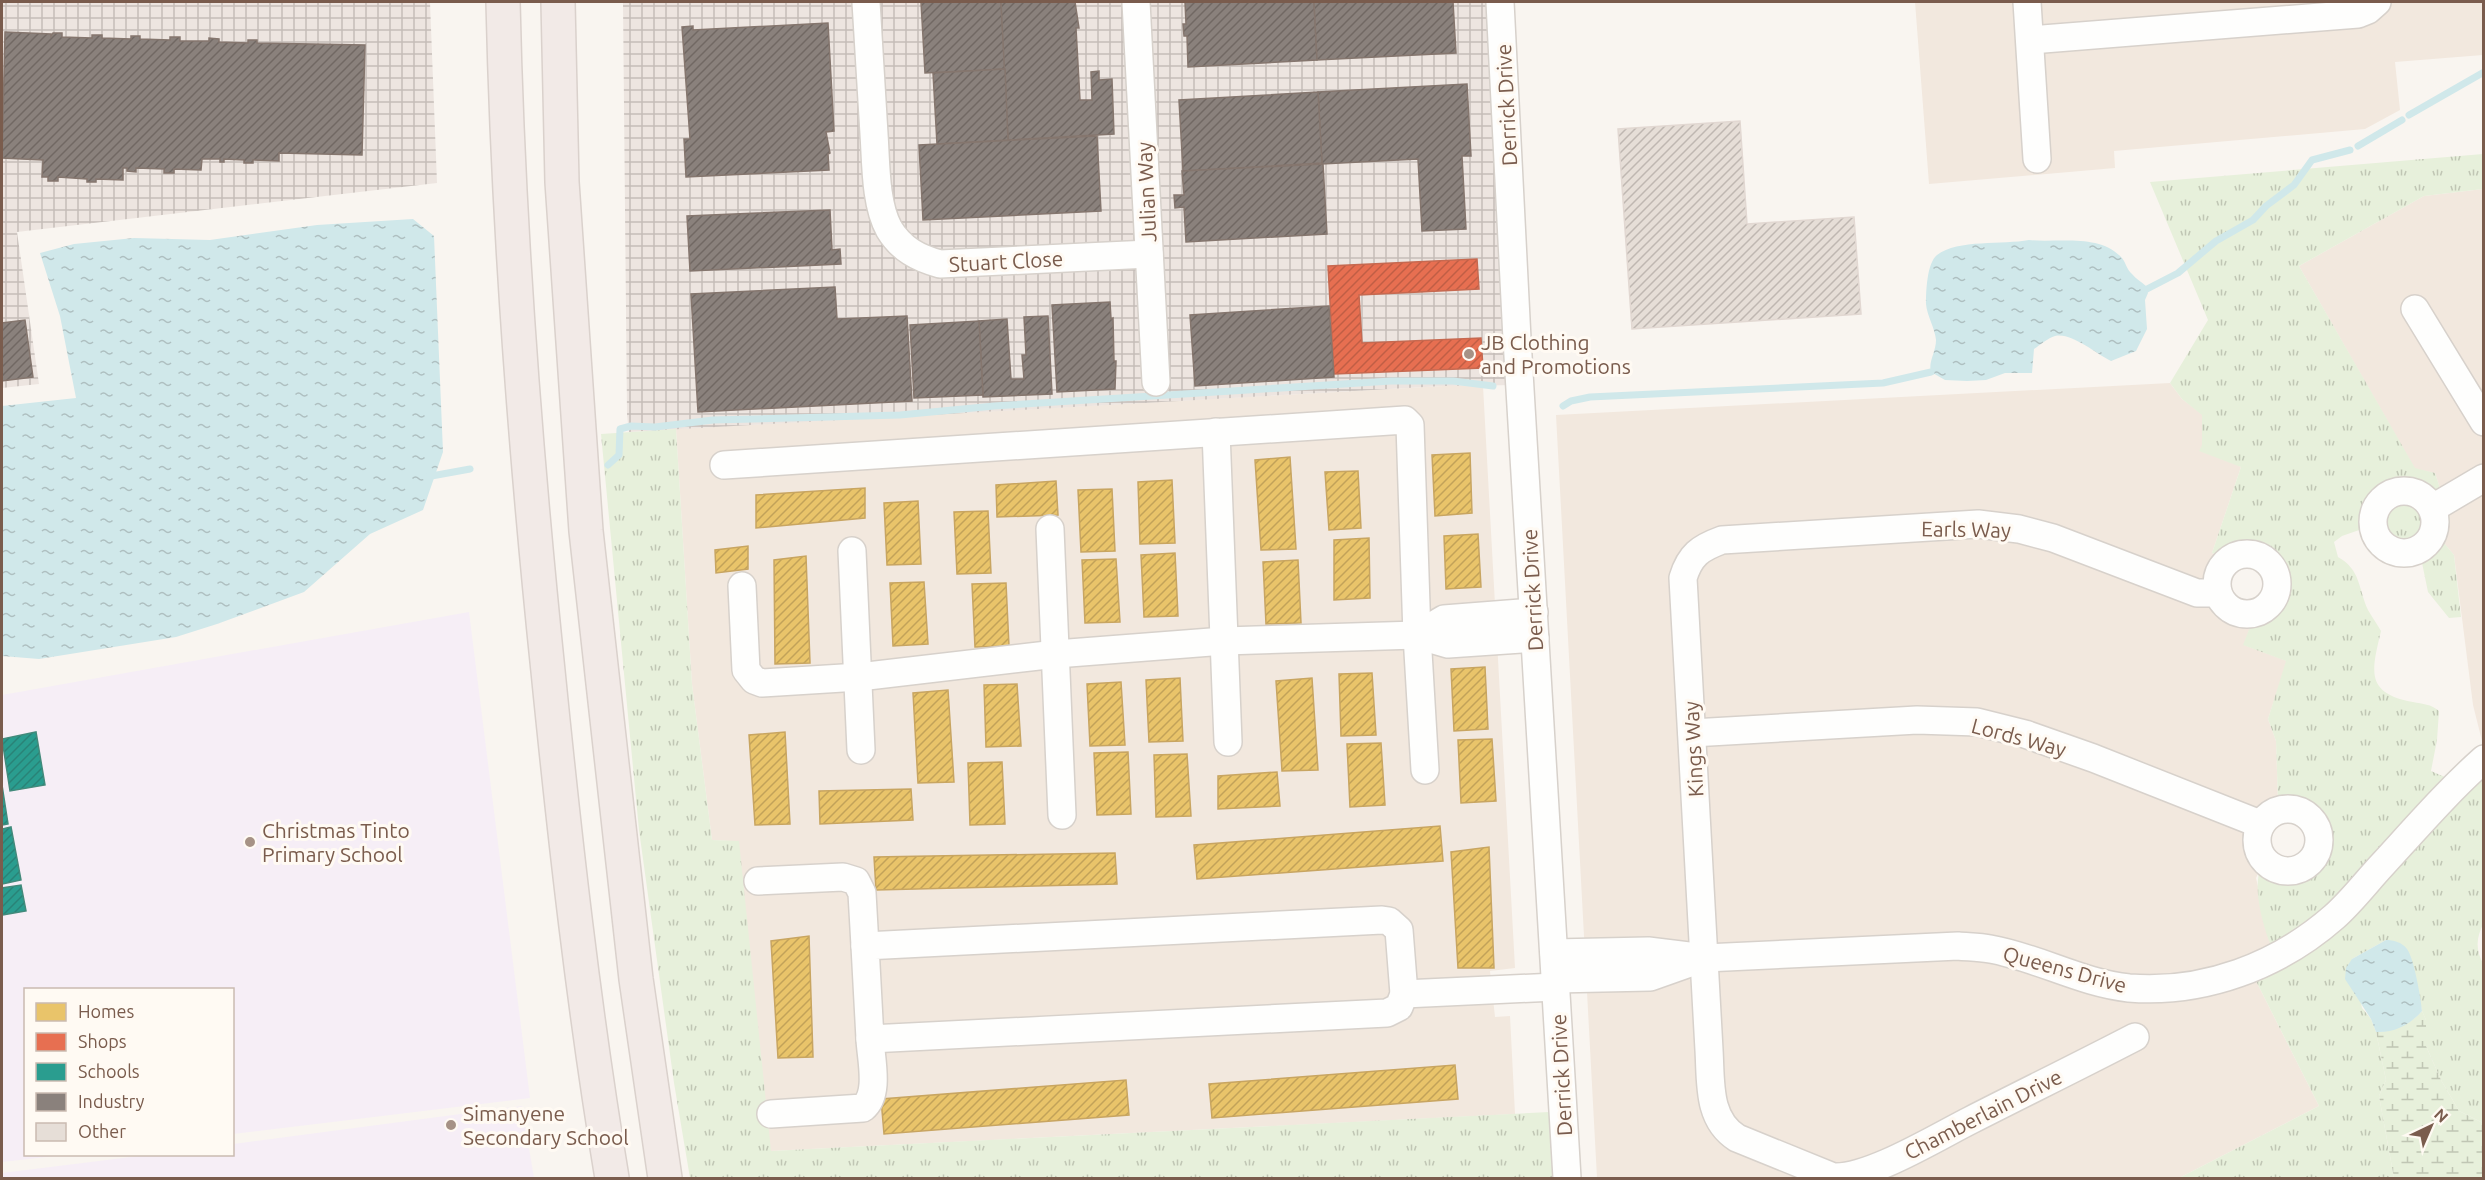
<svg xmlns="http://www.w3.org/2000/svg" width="2485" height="1180" font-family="Ubuntu,sans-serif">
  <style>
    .residential { fill: #f2e8de }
    .industrial { fill: url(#industrial-grid) }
    .education { fill: #f6eef6 }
    .grass { fill: url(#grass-tufts) }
    .wetland { fill: url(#wetland-marsh) }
    .water { fill: url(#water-ripples) }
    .homes { fill: url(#homes-hatch); stroke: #c8a561; stroke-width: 1.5 }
    .shops { fill: url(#shops-hatch); stroke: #c66950; stroke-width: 1.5 }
    .schools { fill: url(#schools-hatch); stroke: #428a7b; stroke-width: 1.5 }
    .industry { fill: url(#industry-hatch); stroke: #85766e; stroke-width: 1.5 }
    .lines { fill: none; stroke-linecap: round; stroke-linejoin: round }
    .stream { stroke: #d0e8ea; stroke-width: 7 }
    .building { fill: url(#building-hatch); stroke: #e2d8d2; stroke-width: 1.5 }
    .minor-casing { stroke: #d7d1cb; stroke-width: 30 }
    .highway-casing { stroke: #dad1cc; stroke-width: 36 }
    .minor { stroke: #fefefd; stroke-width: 27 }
    .highway { stroke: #f2eae7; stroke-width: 33 }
    .poi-dot { fill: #a69286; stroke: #fffaf3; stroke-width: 2 }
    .labels { text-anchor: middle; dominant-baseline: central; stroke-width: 6; stroke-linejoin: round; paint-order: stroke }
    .street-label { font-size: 21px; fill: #7a5c4d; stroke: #fffaf3 }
    .poi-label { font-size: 21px; fill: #7a5c4d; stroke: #fffaf3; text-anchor: start }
  </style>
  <defs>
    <pattern id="industrial-grid" width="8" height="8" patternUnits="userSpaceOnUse" patternTransform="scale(1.5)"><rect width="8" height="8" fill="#ede5e0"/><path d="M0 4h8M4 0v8" fill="none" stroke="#c5bdb8"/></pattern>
    <pattern id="grass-tufts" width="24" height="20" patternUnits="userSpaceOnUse" patternTransform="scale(1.5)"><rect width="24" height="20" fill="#e7f0db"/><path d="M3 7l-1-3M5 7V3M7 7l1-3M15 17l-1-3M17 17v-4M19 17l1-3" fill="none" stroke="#c0c6b4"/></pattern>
    <pattern id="wetland-marsh" width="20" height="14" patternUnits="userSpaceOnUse" patternTransform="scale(1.5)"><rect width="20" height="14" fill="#e7f0db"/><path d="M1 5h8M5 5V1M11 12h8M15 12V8" fill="none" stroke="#c0c6b4"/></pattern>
    <pattern id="water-ripples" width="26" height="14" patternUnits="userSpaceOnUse" patternTransform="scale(1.5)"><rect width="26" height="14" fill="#d0e8ea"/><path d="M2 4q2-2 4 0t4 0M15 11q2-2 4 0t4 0" fill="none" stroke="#aebfc0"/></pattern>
    <pattern id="homes-hatch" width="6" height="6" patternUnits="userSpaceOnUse" patternTransform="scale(1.5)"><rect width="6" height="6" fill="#e9c46a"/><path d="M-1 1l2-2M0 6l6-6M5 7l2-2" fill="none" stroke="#c2a259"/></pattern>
    <pattern id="shops-hatch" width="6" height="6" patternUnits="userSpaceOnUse" patternTransform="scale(1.5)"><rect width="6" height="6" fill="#e76f51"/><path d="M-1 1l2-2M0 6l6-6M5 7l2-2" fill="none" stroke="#c05e45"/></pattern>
    <pattern id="schools-hatch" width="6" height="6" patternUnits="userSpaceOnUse" patternTransform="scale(1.5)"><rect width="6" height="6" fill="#2a9d8f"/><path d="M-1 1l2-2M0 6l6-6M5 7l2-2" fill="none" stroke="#298377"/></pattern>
    <pattern id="industry-hatch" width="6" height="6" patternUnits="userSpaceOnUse" patternTransform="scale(1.5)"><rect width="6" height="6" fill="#8a817c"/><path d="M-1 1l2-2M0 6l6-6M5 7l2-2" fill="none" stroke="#716863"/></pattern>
    <pattern id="building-hatch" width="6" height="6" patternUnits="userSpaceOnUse" patternTransform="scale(1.5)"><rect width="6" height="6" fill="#e6ded7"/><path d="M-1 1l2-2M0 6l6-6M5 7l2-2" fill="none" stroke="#bfb7b1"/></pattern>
  </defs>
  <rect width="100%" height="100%" fill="#f9f5f0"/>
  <g class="residential">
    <polygon points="1915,2 2483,2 2483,55 2395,62 2400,110 2365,129 2114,151 2115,168 1929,184"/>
    <polygon points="2483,189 2483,745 2473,705 2454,555 2444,543 2450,518 2435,473 2415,469 2299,266 2424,196"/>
    <polygon points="2170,383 2182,399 2202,414 2202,445 2241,467 2212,553 2221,556 2215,564 2209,583 2214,604 2230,618 2252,622 2244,645 2287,661 2268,719 2276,741 2278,802 2262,810 2256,817 2249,836 2254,858 2261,867 2256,878 2272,948 2255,979 2319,1106 2179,1178 1597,1178 1556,415"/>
    <polygon points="1443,386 1483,386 1515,968 1490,971 1495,1017 1510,1016 1515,1114 770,1151 730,841 712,840 692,684 676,429"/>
  </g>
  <g class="industrial">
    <polygon points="2,2 430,2 437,183 17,232 39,384 2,388"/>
    <polygon points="623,2 1499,2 1519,385 1443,386 629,432 627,415"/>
  </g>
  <g class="education">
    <polygon points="469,612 530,1098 233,1134 232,990 26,990 26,1154 64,1155 2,1162 2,695"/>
    <polygon points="522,1106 534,1178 2,1178 2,1173 147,1155 232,1154 233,1144"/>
  </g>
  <g class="grass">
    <path d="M2483 154V189L2424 196 2299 266 2415 468 2435 473 2450 518 2444 543 2454 555 2461 617 2449 618 2428 592 2421 558C2395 565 2375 553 2365 528L2342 536 2334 542 2338 557C2361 570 2358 588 2368 610 2372 617 2377 624 2381 631 2372 670 2364 693 2413 702 2423 704 2431 704 2439 711L2437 740 2431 771 2447 778 2337 899 2272 948C2263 927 2252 888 2261 867 2326 911 2355 794 2278 802L2276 741 2268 719 2286 661 2243 645 2252 622C2321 607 2276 514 2221 556L2212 553 2241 467 2199 451 2202 445V415L2182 399 2170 383 2208 320 2150 182Z"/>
    <polygon points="676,429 692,684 712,840 739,841 771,1151 1549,1112 1553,1178 690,1178 674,1083 639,830 601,434"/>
    <path d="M2483 773 2484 923C2476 937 2475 950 2484 965L2483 1123 2459 1111 2441 1080 2426 1046V1020L2422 1011 2415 976 2407 950 2386 940 2352 959 2362 1008 2371 1019 2376 1032 2386 1080 2379 1096 2394 1178H2179L2319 1106 2255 979Z"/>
  </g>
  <path class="wetland" d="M2422 1011 2426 1020V1046L2441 1080 2459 1111 2483 1123V1178H2394L2379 1096 2386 1080 2376 1032C2392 1032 2412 1023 2422 1011Z"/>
  <g class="water">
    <polygon points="413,219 434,236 443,452 423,510 370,534 304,592 217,624 176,637 39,659 2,656 2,406 76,398 60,316 40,253 74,244 134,238 210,240 317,225"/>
    <path d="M2029 240C2058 243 2100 233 2122 258 2126 263 2127 270 2132 274 2136 279 2142 282 2146 286L2148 293 2145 300 2147 329 2136 351 2111 361C2095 353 2071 332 2055 336 2048 338 2040 345 2034 349L2032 373H2005L1986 380 1967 381 1945 380 1931 372C1928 362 1936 352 1936 340 1935 328 1927 316 1926 304 1926 291 1927 263 1937 255 1958 239 2003 245 2029 240Z"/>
    <path d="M2386 940C2393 940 2402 942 2407 949 2414 958 2421 999 2422 1011 2410 1025 2394 1033 2376 1032L2371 1019 2345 979 2346 968 2352 959Z"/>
  </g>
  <g class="homes">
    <polygon points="1470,453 1472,513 1435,516 1432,455"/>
    <polygon points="1290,457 1296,549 1261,550 1255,460"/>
    <polygon points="1358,471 1361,528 1329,530 1325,472"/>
    <polygon points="1172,480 1175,543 1140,544 1138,482"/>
    <polygon points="1056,481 1058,515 997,517 996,485"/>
    <polygon points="865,488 865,518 756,528 756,495"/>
    <polygon points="1112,489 1115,551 1081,552 1078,490"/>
    <polygon points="918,501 921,564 887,565 884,503"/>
    <polygon points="988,511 991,573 957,574 954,512"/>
    <polygon points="1478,534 1481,587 1446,589 1444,536"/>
    <polygon points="1369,538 1370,598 1334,600 1334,540"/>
    <polygon points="748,546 748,569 716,573 715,550"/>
    <polygon points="1175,553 1178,616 1144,617 1141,555"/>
    <polygon points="806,556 810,663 775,664 774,560"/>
    <polygon points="1116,559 1120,622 1085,623 1082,560"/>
    <polygon points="1298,560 1301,623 1266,624 1263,562"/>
    <polygon points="924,582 928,644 893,646 890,583"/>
    <polygon points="1006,583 1009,646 975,647 972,584"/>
    <polygon points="1485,667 1488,729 1454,731 1451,669"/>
    <polygon points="1372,673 1376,735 1341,736 1339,674"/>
    <polygon points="1180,678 1183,741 1149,742 1146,680"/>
    <polygon points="1312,678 1318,770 1282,771 1276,681"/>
    <polygon points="1121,682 1125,745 1090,746 1087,684"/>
    <polygon points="1017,684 1021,746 986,747 984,685"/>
    <polygon points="948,690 954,782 918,783 913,693"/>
    <polygon points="785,732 790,824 755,825 749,735"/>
    <polygon points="1492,739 1496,801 1461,803 1458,740"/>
    <polygon points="1381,743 1385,805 1350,807 1347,744"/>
    <polygon points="1128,752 1131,814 1097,815 1094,753"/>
    <polygon points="1187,754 1191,816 1156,817 1154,755"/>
    <polygon points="1002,762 1005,824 970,825 968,763"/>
    <polygon points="1277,772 1280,806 1218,809 1218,776"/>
    <polygon points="911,789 913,820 820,824 819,791"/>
    <polygon points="1440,826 1443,861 1197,879 1194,845"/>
    <polygon points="1489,847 1494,968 1458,968 1451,852"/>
    <polygon points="1115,853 1117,884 876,890 874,857"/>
    <polygon points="809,936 813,1057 778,1058 771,941"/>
    <polygon points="1455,1065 1458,1099 1212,1118 1209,1084"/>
    <polygon points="1126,1080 1129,1115 884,1134 881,1099"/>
  </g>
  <polygon class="shops" points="1477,259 1479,289 1359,295 1362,343 1481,338 1483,368 1334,374 1328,266"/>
  <g class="schools">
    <polygon points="36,732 45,785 10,791 2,739"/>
    <polygon points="2,785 8,824 2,825"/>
    <polygon points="11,827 21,880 2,884 2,829"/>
    <polygon points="21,885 26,911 2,915 2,888"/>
  </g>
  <g class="industry">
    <polygon points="921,2 1001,2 1005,69 925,73"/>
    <polygon points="1001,2 1075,2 1079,28 1076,28 1080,100 1092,100 1091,72 1099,71 1099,80 1112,79 1114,134 1008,140"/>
    <polygon points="1185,2 1314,2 1317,60 1188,67 1187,36 1184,36 1183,24 1186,24"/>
    <polygon points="1314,2 1453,2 1456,53 1317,60"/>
    <polygon points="828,23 834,131 826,132 830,153 828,154 829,170 686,177 684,139 690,139 682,27 693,26 693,30"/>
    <polygon points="5,32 51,34 51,36 53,33 62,33 62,37 92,38 92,35 102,35 102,38 131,39 131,36 140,36 140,39 170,40 170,37 180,37 180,41 209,41 209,38 219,39 219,42 248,43 248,40 257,40 257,43 365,45 362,155 279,153 279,161 253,160 253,163 244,163 244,160 224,159 224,162 220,162 220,159 202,159 201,170 174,169 174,173 164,173 164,169 136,168 136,172 127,171 127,168 123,168 123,180 96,179 96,182 87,182 87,179 58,177 58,181 48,181 48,177 42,177 43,160 2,158"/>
    <polygon points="1005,69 1008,140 937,144 933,73"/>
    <polygon points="1467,84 1471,156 1462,156 1466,229 1422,231 1418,159 1322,164 1318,92"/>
    <polygon points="1318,92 1322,163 1183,171 1179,100"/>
    <polygon points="1097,136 1101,211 923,220 919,145"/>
    <polygon points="1323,164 1327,234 1186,242 1184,207 1175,208 1174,195 1184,195 1182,171"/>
    <polygon points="830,210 832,250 840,249 841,264 690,271 687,216"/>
    <polygon points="835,287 837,319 907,316 912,401 698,412 691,294"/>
    <polygon points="1110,302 1111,319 1113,318 1114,361 1116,361 1115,389 1057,392 1052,305"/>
    <polygon points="1329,306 1334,377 1195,386 1190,315"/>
    <polygon points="1048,316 1052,394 983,397 979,321 1007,319 1011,379 1024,379 1022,355 1026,355 1024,317"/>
    <polygon points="25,320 33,377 2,381 2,323"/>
    <polygon points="979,321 983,395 914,398 910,325"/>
  </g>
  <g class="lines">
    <g class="stream">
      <polyline points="2409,115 2484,72"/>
      <polyline points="2358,146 2402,120"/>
      <polyline points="2147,289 2178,273 2216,241 2253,220 2266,206 2294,185 2312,160 2350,150"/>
      <polyline points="1563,406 1571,401 1590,397 1883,383 1931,372"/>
      <polyline points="608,465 619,455 620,429 631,426 655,427 713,420 900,415 994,406 1391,381 1453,381 1493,386"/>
      <polyline points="426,477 470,469"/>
    </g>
  </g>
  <polygon class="building" points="1740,121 1747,224 1854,217 1861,314 1632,329 1618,129"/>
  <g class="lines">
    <defs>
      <g id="minor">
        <path d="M866 2C869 46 871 90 874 134 876 162 875 204 889 229 901 249 918 258 940 264L1149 254"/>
        <polyline points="1136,2 1156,382"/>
        <polyline points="1500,2 1517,339 1567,1178"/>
        <polyline points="2027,2 2037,159"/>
        <polyline points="2030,40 2358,14 2368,10 2377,2"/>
        <polyline points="2415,309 2484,422"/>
        <polyline points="1216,432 1228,742"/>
        <polyline points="724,465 1405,420 1410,425 1417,635 1425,770"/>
        <circle cx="2404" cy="522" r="31"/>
        <polyline points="2433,508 2484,478"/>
        <polyline points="1050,529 1062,815"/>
        <polyline points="852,551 861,750"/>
        <circle cx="2247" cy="584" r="30"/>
        <polyline points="742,586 746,670 754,680 762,683 859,677 1056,654 1224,641 1417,635 1448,644 1535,638"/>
        <polyline points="1417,635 1444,619 1534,612"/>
        <polyline points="1692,733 1917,720 1977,722 2025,734 2093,758 2260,824"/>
        <circle cx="2288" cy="840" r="31"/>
        <polyline points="758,881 843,877 856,881 862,893 865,946"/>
        <polygon points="1382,920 1389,921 1399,930 1404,994 1399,1007 1387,1013 870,1039 865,946"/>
        <path d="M1554 953 1648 951 1705 958 1958 946C1968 947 1979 947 1990 949 2037 957 2081 983 2129 988 2204 994 2278 966 2334 917 2352 901 2367 881 2383 864 2416 828 2448 791 2484 759"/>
        <polyline points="1555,979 1650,977 1698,960"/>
        <polyline points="1404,994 1555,987"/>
        <path d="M2135 1037C2081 1065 2026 1092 1971 1120 1937 1137 1869 1179 1833 1177L1737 1138C1707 1119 1711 1082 1709 1050L1683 578C1690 555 1700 548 1722 540L1978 524 2019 529 2053 538 2197 593H2218"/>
        <path d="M771 1114 863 1108C880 1094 871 1060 870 1039"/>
      </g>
      <g id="highway">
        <path d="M503 2C508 226 525 449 548 671 565 841 584 1010 612 1178"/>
        <polyline points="558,2 562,182 586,531 636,979 665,1178"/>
      </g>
    </defs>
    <use href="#minor" class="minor-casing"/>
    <use href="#highway" class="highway-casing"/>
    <use href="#minor" class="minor"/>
    <use href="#highway" class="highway"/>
  </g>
  <g class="poi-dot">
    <circle cx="1469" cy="354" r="6"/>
    <circle cx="250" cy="842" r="6"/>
    <circle cx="451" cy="1125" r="6"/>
  </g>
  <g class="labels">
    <g class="street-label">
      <text transform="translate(1506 105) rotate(-93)">Derrick Drive</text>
      <text transform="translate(1146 192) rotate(-93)">Julian Way</text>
      <text transform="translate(1006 261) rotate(-3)">Stuart Close</text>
      <text transform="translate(1966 529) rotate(1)">Earls Way</text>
      <text transform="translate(1532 590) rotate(-93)">Derrick Drive</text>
      <text transform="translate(2019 737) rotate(15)">Lords Way</text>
      <text transform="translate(1693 749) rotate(-93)">Kings Way</text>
      <text transform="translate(2065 969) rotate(15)">Queens Drive</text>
      <text transform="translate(1561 1075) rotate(-93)">Derrick Drive</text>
      <text transform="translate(1983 1114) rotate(-27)">Chamberlain Drive</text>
    </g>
    <g class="poi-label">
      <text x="1481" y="342">JB Clothing<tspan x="1481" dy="24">and Promotions</tspan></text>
      <text x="262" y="830">Christmas Tinto<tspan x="262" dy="24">Primary School</tspan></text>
      <text x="463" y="1113">Simanyene<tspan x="463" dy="24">Secondary School</tspan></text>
    </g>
  </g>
  <rect width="2485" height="1180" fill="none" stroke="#7a5c4d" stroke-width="6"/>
  <rect x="24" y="988" width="210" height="168" fill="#fffaf3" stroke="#cabbb1" stroke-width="1.5"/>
  <rect x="36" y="1003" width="30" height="18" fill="#e9c46a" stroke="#cabbb1" stroke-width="1.5"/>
  <text x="78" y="1018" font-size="18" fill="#7a5c4d">Homes</text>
  <rect x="36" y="1033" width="30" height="18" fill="#e76f51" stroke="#cabbb1" stroke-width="1.5"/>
  <text x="78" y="1048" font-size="18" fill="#7a5c4d">Shops</text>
  <rect x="36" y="1063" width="30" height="18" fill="#2a9d8f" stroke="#cabbb1" stroke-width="1.5"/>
  <text x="78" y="1078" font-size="18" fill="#7a5c4d">Schools</text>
  <rect x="36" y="1093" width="30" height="18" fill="#8a817c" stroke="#cabbb1" stroke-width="1.5"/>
  <text x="78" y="1108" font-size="18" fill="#7a5c4d">Industry</text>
  <rect x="36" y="1123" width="30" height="18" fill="#e6ded7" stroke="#cabbb1" stroke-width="1.5"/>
  <text x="78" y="1138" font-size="18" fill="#7a5c4d">Other</text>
  <g transform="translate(2431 1126) rotate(44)" stroke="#fffaf3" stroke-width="4.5" paint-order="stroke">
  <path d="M0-4.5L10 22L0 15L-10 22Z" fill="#7a5c4d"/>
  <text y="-9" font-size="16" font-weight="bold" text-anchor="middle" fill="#7a5c4d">N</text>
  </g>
</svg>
